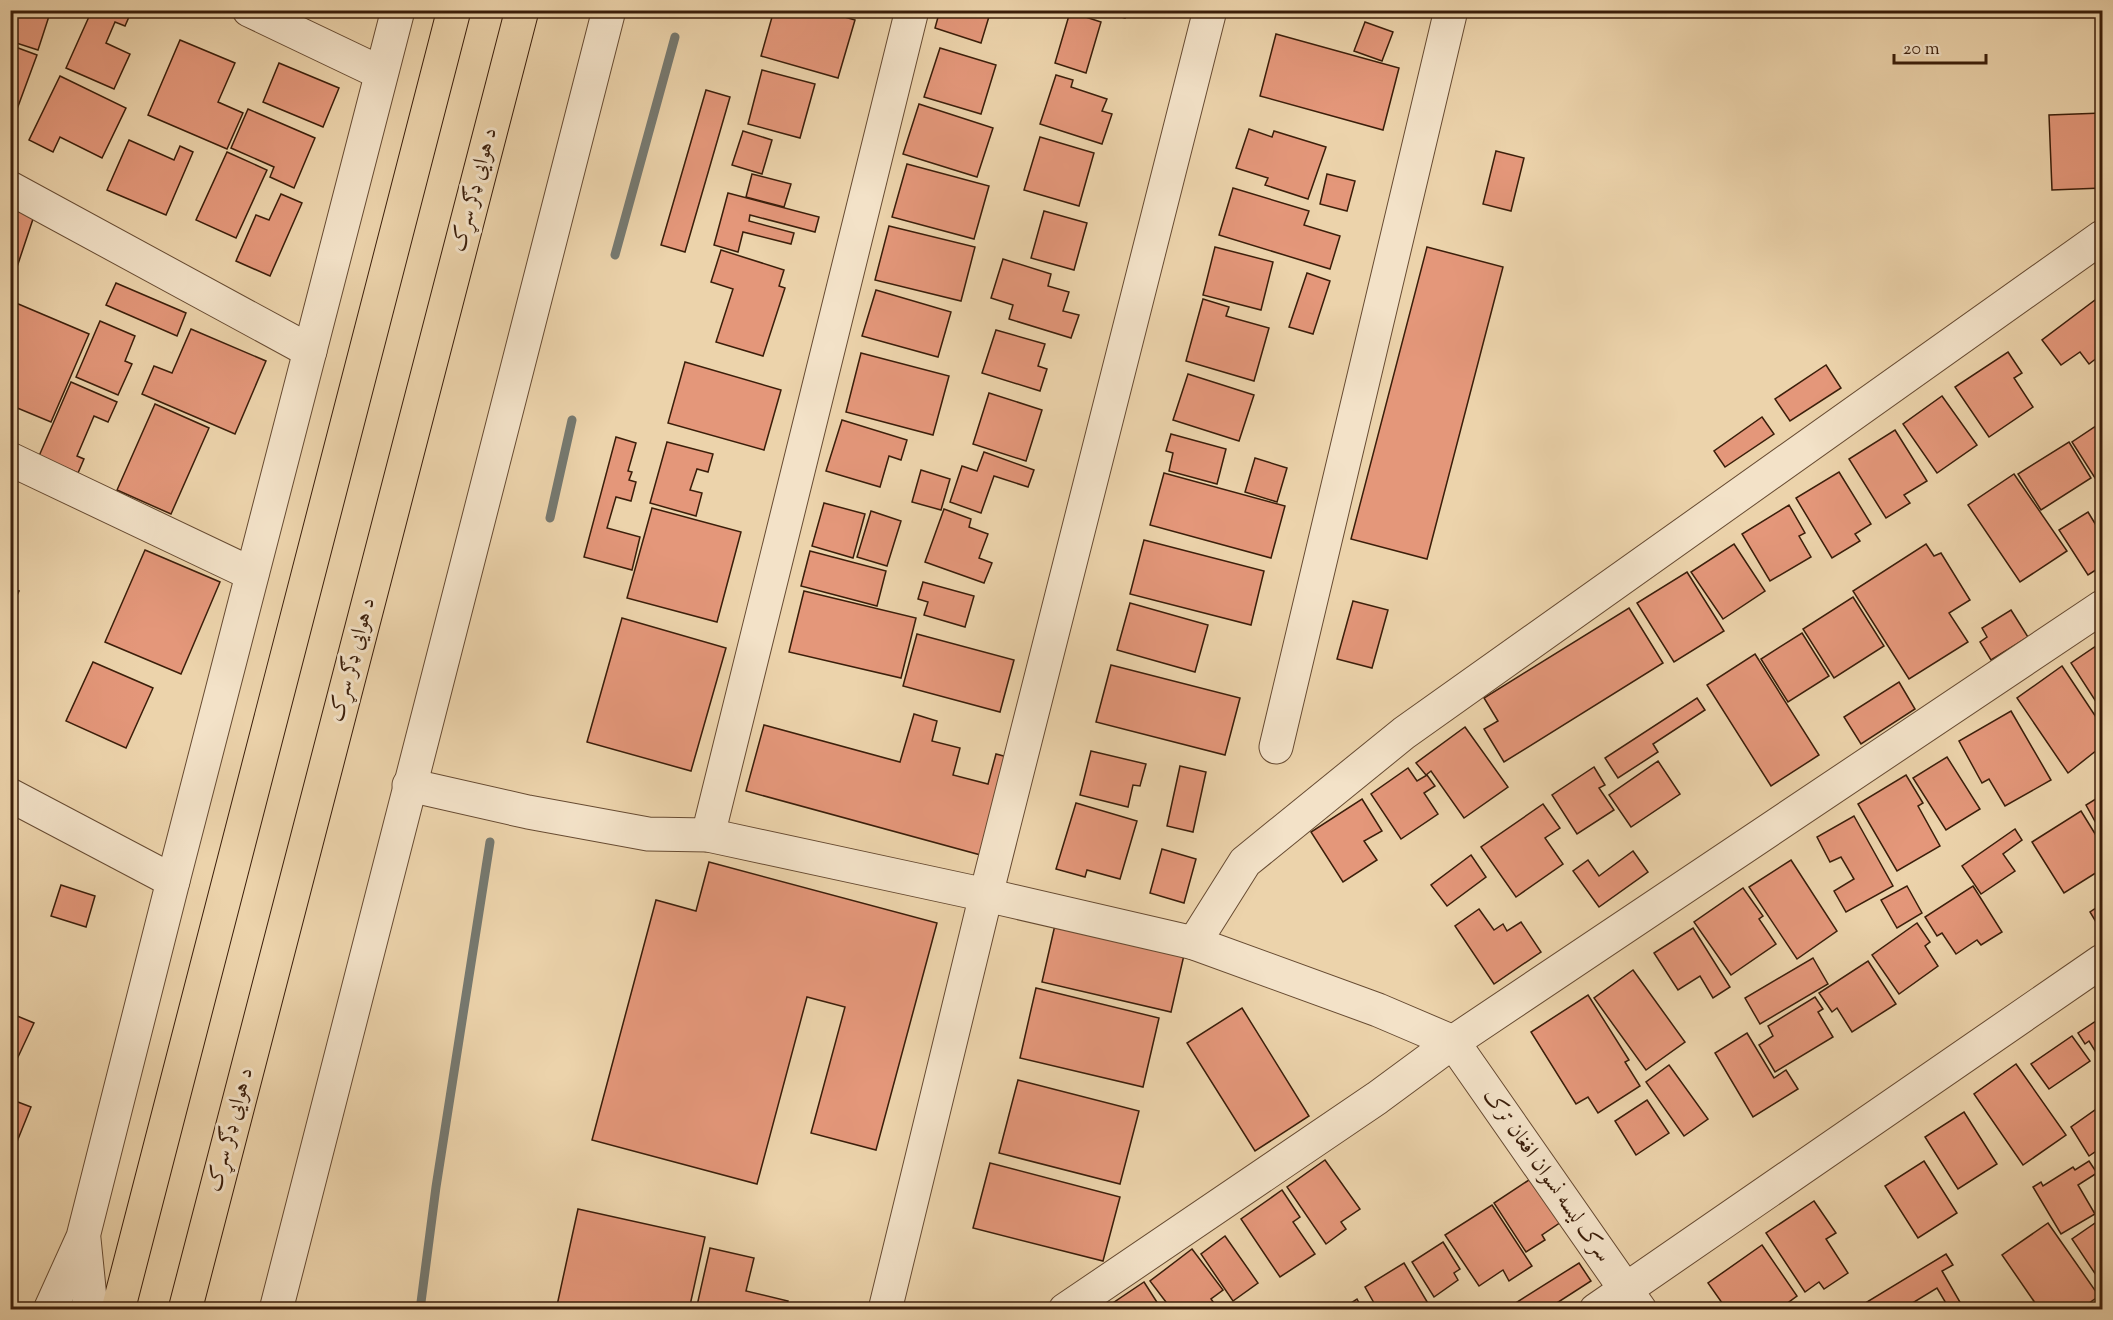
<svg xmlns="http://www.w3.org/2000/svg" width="2113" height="1320" font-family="'Sorts Mill Goudy',Amiri,serif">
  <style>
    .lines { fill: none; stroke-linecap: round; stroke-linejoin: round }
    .stream { stroke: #767970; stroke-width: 9 }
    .building { fill: #e4977a; stroke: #3b1e0a; stroke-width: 1.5 }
    .minor-casing { stroke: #674b32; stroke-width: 35 }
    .primary-casing { stroke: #3b1e0a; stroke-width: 35 }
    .minor { stroke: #f3e2c8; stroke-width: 33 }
    .primary { stroke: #ecd3ab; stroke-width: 33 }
    .labels { text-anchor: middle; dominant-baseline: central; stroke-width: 6; stroke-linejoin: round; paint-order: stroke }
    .street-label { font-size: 22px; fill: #3b1e0a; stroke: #f3e2c8 }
  </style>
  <rect width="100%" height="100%" fill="#ecd3ab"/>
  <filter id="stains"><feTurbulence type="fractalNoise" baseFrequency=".00333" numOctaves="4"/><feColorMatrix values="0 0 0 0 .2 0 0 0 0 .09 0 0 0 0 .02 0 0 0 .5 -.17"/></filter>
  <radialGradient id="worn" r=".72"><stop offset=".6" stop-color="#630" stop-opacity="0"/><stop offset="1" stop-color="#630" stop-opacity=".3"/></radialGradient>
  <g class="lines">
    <g class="stream">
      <polyline points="615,255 675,37"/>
      <polyline points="550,518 572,420"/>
      <polyline points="420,1310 436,1187 490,842"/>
    </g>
  </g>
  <g class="building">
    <polygon points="10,10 51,10 38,50 10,41"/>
    <polygon points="92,10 132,10 125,26 115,22 106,43 130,54 114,89 66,68"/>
    <polygon points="774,10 821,10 855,20 838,78 761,56"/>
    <polygon points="940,10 991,10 981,43 935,28"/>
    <polygon points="1097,10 1127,10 1125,18"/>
    <polygon points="1070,12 1101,22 1086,73 1055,63"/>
    <polygon points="1365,22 1393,32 1382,61 1354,51"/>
    <polygon points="1276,34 1399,68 1383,130 1260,96"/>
    <polygon points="180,40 235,63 218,102 243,113 227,149 148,115"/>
    <polygon points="10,45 37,55 13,120 10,119"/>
    <polygon points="940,48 996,65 981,114 924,97"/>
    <polygon points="279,63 339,88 323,127 263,102"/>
    <polygon points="762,70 815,84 800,138 748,124"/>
    <polygon points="1056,75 1073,80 1071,87 1107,99 1102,111 1112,114 1102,144 1040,124"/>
    <polygon points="60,76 126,108 102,158 60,137 53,152 29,140"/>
    <polygon points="706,90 730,97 685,252 661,245"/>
    <polygon points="919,104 993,128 977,177 903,154"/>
    <polygon points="248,109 315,138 294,188 270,177 274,167 231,148"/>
    <polygon points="2102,113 2102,188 2052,190 2049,115"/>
    <polygon points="1249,129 1272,137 1274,131 1326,147 1308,199 1265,185 1268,178 1236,168"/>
    <polygon points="743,131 772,140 762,174 732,165"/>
    <polygon points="1040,137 1094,153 1079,206 1024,190"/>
    <polygon points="129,140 174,160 180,146 193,152 166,215 107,190"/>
    <polygon points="1496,151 1524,158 1511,211 1483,204"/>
    <polygon points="227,152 267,170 236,238 196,220"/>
    <polygon points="907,164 989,186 974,239 892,217"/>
    <polygon points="752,174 791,184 784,207 746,197"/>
    <polygon points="1327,174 1355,181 1347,211 1320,204"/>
    <polygon points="1233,188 1309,211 1304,225 1340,236 1330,269 1219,235"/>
    <polygon points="728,193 819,217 815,232 750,215 749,221 794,233 791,244 743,232 738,252 714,245"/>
    <polygon points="281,194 302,203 270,276 236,261 256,215 269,220"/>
    <polygon points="10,202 36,210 10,288"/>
    <polygon points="1044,211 1087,223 1074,270 1031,258"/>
    <polygon points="889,226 975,247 961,301 875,280"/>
    <polygon points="1215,247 1273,262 1261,310 1203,295"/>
    <polygon points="1427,247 1503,267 1427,559 1351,539"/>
    <polygon points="721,250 784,270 779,286 785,288 763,356 716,342 733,289 711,282"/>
    <polygon points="1003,259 1051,274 1048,286 1069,292 1063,311 1079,315 1071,338 1009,319 1013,305 991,298"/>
    <polygon points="1307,273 1330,281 1313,334 1289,327"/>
    <polygon points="116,283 186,313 177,336 106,305"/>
    <polygon points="876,290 951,312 938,357 862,336"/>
    <polygon points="1203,299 1229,307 1226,316 1269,328 1254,381 1186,361"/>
    <polygon points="2095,300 2102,309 2102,354 2089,364 2080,352 2061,365 2042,340"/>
    <polygon points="16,303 89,334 51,422 10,405 10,315"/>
    <polygon points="100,321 135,336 125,361 132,364 118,395 76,377"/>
    <polygon points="191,329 266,361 235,434 142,394 154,366 172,373"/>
    <polygon points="996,330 1045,344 1038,366 1047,369 1040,391 982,373"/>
    <polygon points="2008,352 2022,373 2014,378 2033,407 1989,437 1955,387"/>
    <polygon points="861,353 949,376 933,435 846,412"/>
    <polygon points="685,362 781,390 764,450 668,423"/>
    <polygon points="1826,365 1841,388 1790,421 1775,399"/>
    <polygon points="1188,374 1254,395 1239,441 1173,420"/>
    <polygon points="71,382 117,402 108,422 94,416 77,456 84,459 78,473 39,456"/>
    <polygon points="989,393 1042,410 1026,461 973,444"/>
    <polygon points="1942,396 1977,445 1937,473 1903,424"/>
    <polygon points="155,404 209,428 171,514 117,490"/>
    <polygon points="1762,417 1774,434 1725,467 1714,451"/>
    <polygon points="842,420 907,440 901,460 889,456 880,487 826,471"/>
    <polygon points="2102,422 2102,489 2072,442"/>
    <polygon points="1895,430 1927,481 1904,495 1910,503 1886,518 1849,459"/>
    <polygon points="1171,434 1226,449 1217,484 1169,471 1173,453 1166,451"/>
    <polygon points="616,437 636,443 628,471 632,472 629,480 636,482 631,501 616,497 607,528 640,537 632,570 584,557"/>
    <polygon points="667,442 713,454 708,472 697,469 690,490 702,493 696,516 650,503"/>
    <polygon points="2069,442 2091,478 2041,510 2018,474"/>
    <polygon points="984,452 1034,470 1028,487 994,476 981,513 950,502 962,466 977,471"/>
    <polygon points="1255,458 1287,468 1277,502 1245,492"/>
    <polygon points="921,470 950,479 941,510 912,502"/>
    <polygon points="1839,472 1871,524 1855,534 1860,541 1832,558 1796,498"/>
    <polygon points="1164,473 1285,506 1271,558 1150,525"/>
    <polygon points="2014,474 2067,551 2020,582 1968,505"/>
    <polygon points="824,503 865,514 853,558 812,546"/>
    <polygon points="1789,505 1805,533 1799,536 1811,557 1770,581 1742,534"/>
    <polygon points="652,508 741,532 717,622 627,598"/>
    <polygon points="944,509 971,519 969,527 988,534 979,558 992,563 984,583 925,562"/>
    <polygon points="871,511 901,521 887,566 857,557"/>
    <polygon points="2088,512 2102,535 2102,566 2088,575 2059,530"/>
    <polygon points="1144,540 1264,571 1251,625 1130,594"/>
    <polygon points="1734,544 1765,591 1723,619 1691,572"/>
    <polygon points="1926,544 1934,556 1941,553 1970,600 1949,613 1968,642 1909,679 1853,591"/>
    <polygon points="145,550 220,582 181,674 105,642"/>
    <polygon points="810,551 886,571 877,606 801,586"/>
    <polygon points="1687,572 1724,631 1674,662 1637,603"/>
    <polygon points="923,582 974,596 965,627 924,615 928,602 918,599"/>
    <polygon points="10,588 19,591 10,611"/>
    <polygon points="804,591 916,618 901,678 789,652"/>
    <polygon points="1853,597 1884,646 1834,678 1803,629"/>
    <polygon points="1353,601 1388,610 1372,668 1337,659"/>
    <polygon points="1130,603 1208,625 1195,672 1117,650"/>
    <polygon points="1629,608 1663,663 1504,762 1484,729 1498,721 1484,698"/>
    <polygon points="2011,610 2028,637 1991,660 1980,642 1987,637 1982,628"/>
    <polygon points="622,618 726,648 691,771 587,742"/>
    <polygon points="1802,633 1829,676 1788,702 1761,659"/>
    <polygon points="917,634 1014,660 1000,712 903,686"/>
    <polygon points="2102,642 2102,711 2071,663"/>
    <polygon points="1755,654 1819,755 1771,786 1707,685"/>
    <polygon points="93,662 153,688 126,748 66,721"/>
    <polygon points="1111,665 1240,698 1225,755 1096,722"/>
    <polygon points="2062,666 2102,726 2102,746 2068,773 2017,698"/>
    <polygon points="1899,682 1915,709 1861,744 1844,717"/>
    <polygon points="1697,698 1705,710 1653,744 1658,752 1618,778 1605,758"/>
    <polygon points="2011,711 2051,780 2005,806 1989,779 1982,783 1959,741"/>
    <polygon points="914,714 937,721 932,741 960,748 953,775 988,784 996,754 1015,759 988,857 746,791 764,725 900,762"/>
    <polygon points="1465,727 1508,787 1464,818 1431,771 1426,775 1416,763"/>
    <polygon points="1091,751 1146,764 1140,786 1133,785 1128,807 1080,795"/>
    <polygon points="1947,757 1980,809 1946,830 1913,778"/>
    <polygon points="1658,761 1680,794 1631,827 1609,795"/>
    <polygon points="1180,766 1206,772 1193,832 1167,826"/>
    <polygon points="1594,767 1605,785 1599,788 1614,810 1577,834 1552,795"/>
    <polygon points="1408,768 1417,781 1427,775 1435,786 1424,793 1438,814 1401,839 1371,794"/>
    <polygon points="1906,775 1923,803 1918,806 1940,846 1897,871 1858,804"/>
    <polygon points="2102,795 2102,834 2086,805"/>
    <polygon points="1362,799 1382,831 1364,841 1377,860 1343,882 1311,832"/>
    <polygon points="1076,803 1137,821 1120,879 1087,870 1085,877 1056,869"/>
    <polygon points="1543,804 1560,828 1545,838 1563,864 1516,897 1481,847"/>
    <polygon points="2081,811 2102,845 2102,869 2064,893 2032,842"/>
    <polygon points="1854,816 1893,886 1846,912 1834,891 1854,879 1841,857 1830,862 1817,837"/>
    <polygon points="2015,829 2022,840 2003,854 2015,871 1981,894 1962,866"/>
    <polygon points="1162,849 1196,859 1184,903 1150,893"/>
    <polygon points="1633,851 1648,872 1599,907 1573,871 1588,860 1599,876"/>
    <polygon points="1471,855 1486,877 1447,906 1431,885"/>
    <polygon points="1791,860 1837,931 1797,959 1749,887"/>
    <polygon points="709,862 937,923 876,1150 811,1133 845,1007 807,997 757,1184 592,1140 656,900 696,911"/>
    <polygon points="61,885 95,896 86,927 51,916"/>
    <polygon points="1907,886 1922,913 1897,928 1881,900"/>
    <polygon points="1973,886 2002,932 1981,945 1977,940 1956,954 1942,933 1937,936 1925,917"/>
    <polygon points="1743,888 1763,916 1759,919 1776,944 1731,975 1694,922"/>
    <polygon points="2102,904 2102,932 2090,912"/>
    <polygon points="1479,909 1494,930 1503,924 1507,931 1521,922 1541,952 1494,984 1455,926"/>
    <polygon points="1917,923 1930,942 1925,946 1938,966 1899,994 1872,955"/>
    <polygon points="1055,925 1184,955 1171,1012 1042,982"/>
    <polygon points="1693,928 1730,987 1713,998 1700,976 1678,990 1654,953"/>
    <polygon points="1813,958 1828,984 1760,1024 1745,998"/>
    <polygon points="1868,961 1896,1004 1852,1032 1837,1008 1832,1012 1819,993"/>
    <polygon points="1633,970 1685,1042 1646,1070 1594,998"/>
    <polygon points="1036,988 1159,1018 1143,1087 1020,1058"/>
    <polygon points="1588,995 1629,1060 1625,1062 1640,1086 1598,1113 1588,1097 1576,1104 1531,1032"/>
    <polygon points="1815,997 1823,1009 1818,1012 1833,1037 1775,1072 1759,1045 1773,1036 1768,1026"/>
    <polygon points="1242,1008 1309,1116 1255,1151 1187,1043"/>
    <polygon points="10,1013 34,1023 10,1074"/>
    <polygon points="2102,1017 2102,1062 2089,1041 2085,1044 2078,1033"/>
    <polygon points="1747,1033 1774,1078 1786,1070 1798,1089 1753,1117 1715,1053"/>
    <polygon points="2072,1036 2090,1061 2049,1089 2031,1064"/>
    <polygon points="2016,1064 2066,1135 2023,1165 1974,1094"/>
    <polygon points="1669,1065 1708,1119 1684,1136 1646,1082"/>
    <polygon points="1018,1080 1139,1111 1120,1184 999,1153"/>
    <polygon points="10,1099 31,1107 10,1159"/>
    <polygon points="1647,1100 1669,1133 1636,1155 1615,1121"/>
    <polygon points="2102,1105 2102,1147 2089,1156 2071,1127"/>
    <polygon points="1964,1112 1997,1164 1958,1189 1925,1137"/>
    <polygon points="1325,1160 1360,1209 1341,1222 1346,1229 1326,1244 1287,1187"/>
    <polygon points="1924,1161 1957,1213 1918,1238 1885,1186"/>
    <polygon points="2089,1161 2097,1173 2078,1185 2095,1214 2061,1234 2033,1187 2041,1182 2043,1186 2073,1167 2075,1170"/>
    <polygon points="990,1163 1120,1197 1103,1261 973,1228"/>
    <polygon points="1535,1176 1564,1220 1542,1235 1545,1240 1526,1252 1494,1203"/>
    <polygon points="1282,1190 1300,1217 1293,1222 1315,1254 1280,1277 1241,1219"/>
    <polygon points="1814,1201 1836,1233 1826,1239 1848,1273 1824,1289 1819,1282 1805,1292 1766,1233"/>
    <polygon points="1492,1205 1532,1266 1509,1281 1503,1270 1479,1286 1445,1235"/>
    <polygon points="578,1209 705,1237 689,1310 556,1310"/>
    <polygon points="2098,1221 2102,1228 2102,1284 2072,1239"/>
    <polygon points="2048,1223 2099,1296 2079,1310 2040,1310 2002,1255"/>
    <polygon points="1225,1236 1258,1283 1233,1301 1201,1254"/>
    <polygon points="1443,1242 1460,1269 1454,1273 1458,1280 1434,1297 1412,1262"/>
    <polygon points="1762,1245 1797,1296 1778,1310 1727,1310 1708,1283"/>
    <polygon points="710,1248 754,1258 746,1291 788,1301 785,1310 696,1310"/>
    <polygon points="1192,1249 1223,1290 1211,1299 1219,1310 1172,1310 1150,1281"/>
    <polygon points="1946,1254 1953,1265 1942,1271 1964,1309 1950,1310 1937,1288 1901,1310 1858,1310 1857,1308"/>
    <polygon points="1404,1263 1432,1310 1378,1310 1365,1287"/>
    <polygon points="1579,1263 1591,1281 1546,1310 1517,1310 1514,1304"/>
    <polygon points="1144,1282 1162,1310 1104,1310 1104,1309"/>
    <polygon points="1357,1299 1363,1310 1340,1310"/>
  </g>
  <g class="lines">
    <defs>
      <g id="minor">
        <polyline points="249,10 381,73"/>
        <polyline points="10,188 310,351"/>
        <polyline points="10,459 252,574"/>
        <polyline points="1276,747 1451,10"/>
        <polyline points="409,785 528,812 648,834 708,835 986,895 1194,943 1378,1010 1453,1042 1640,1310"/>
        <polyline points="10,795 173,881"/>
        <polyline points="708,835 912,10"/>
        <polyline points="1194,943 1245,862 1404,733 2102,237"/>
        <polyline points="84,1239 90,1298 87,1310"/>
        <polyline points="50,1310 83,1237 173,881 398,10"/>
        <polyline points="276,1310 609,10"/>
        <polyline points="885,1310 986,895 1210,10"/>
        <polyline points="1065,1310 1377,1098 1453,1042 2102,607"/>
        <polyline points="1596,1310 2102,961"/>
      </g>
      <g id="primary">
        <polyline points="118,1310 454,10"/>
        <polyline points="185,1310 522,10"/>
      </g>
    </defs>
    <use href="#minor" class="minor-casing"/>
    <use href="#primary" class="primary-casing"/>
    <use href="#minor" class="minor"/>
    <use href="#primary" class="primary"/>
  </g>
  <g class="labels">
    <g class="street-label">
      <text transform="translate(475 190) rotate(-75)">د هوایی ډګر سړک</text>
      <text transform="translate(353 660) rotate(-75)">د هوایی ډګر سړک</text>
      <text transform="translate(231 1130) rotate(-75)">د هوایی ډګر سړک</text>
      <text transform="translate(1546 1176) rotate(55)">سرک لیسه نسوان افغان‌ ترک</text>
    </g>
  </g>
  <rect width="2113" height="1320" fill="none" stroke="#ecd3ab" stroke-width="36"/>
  <rect x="12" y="12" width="2089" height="1296" fill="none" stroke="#3b1e0a" stroke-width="3"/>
  <rect x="18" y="18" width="2077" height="1284" fill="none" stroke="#3b1e0a" stroke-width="1.5"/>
  <path d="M1894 54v9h92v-9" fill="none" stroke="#3b1e0a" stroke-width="3"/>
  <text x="1903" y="54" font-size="18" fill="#3b1e0a" stroke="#f3e2c8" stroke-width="4.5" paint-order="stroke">20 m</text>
  <rect width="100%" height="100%" filter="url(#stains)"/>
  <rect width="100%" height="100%" fill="url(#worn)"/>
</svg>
